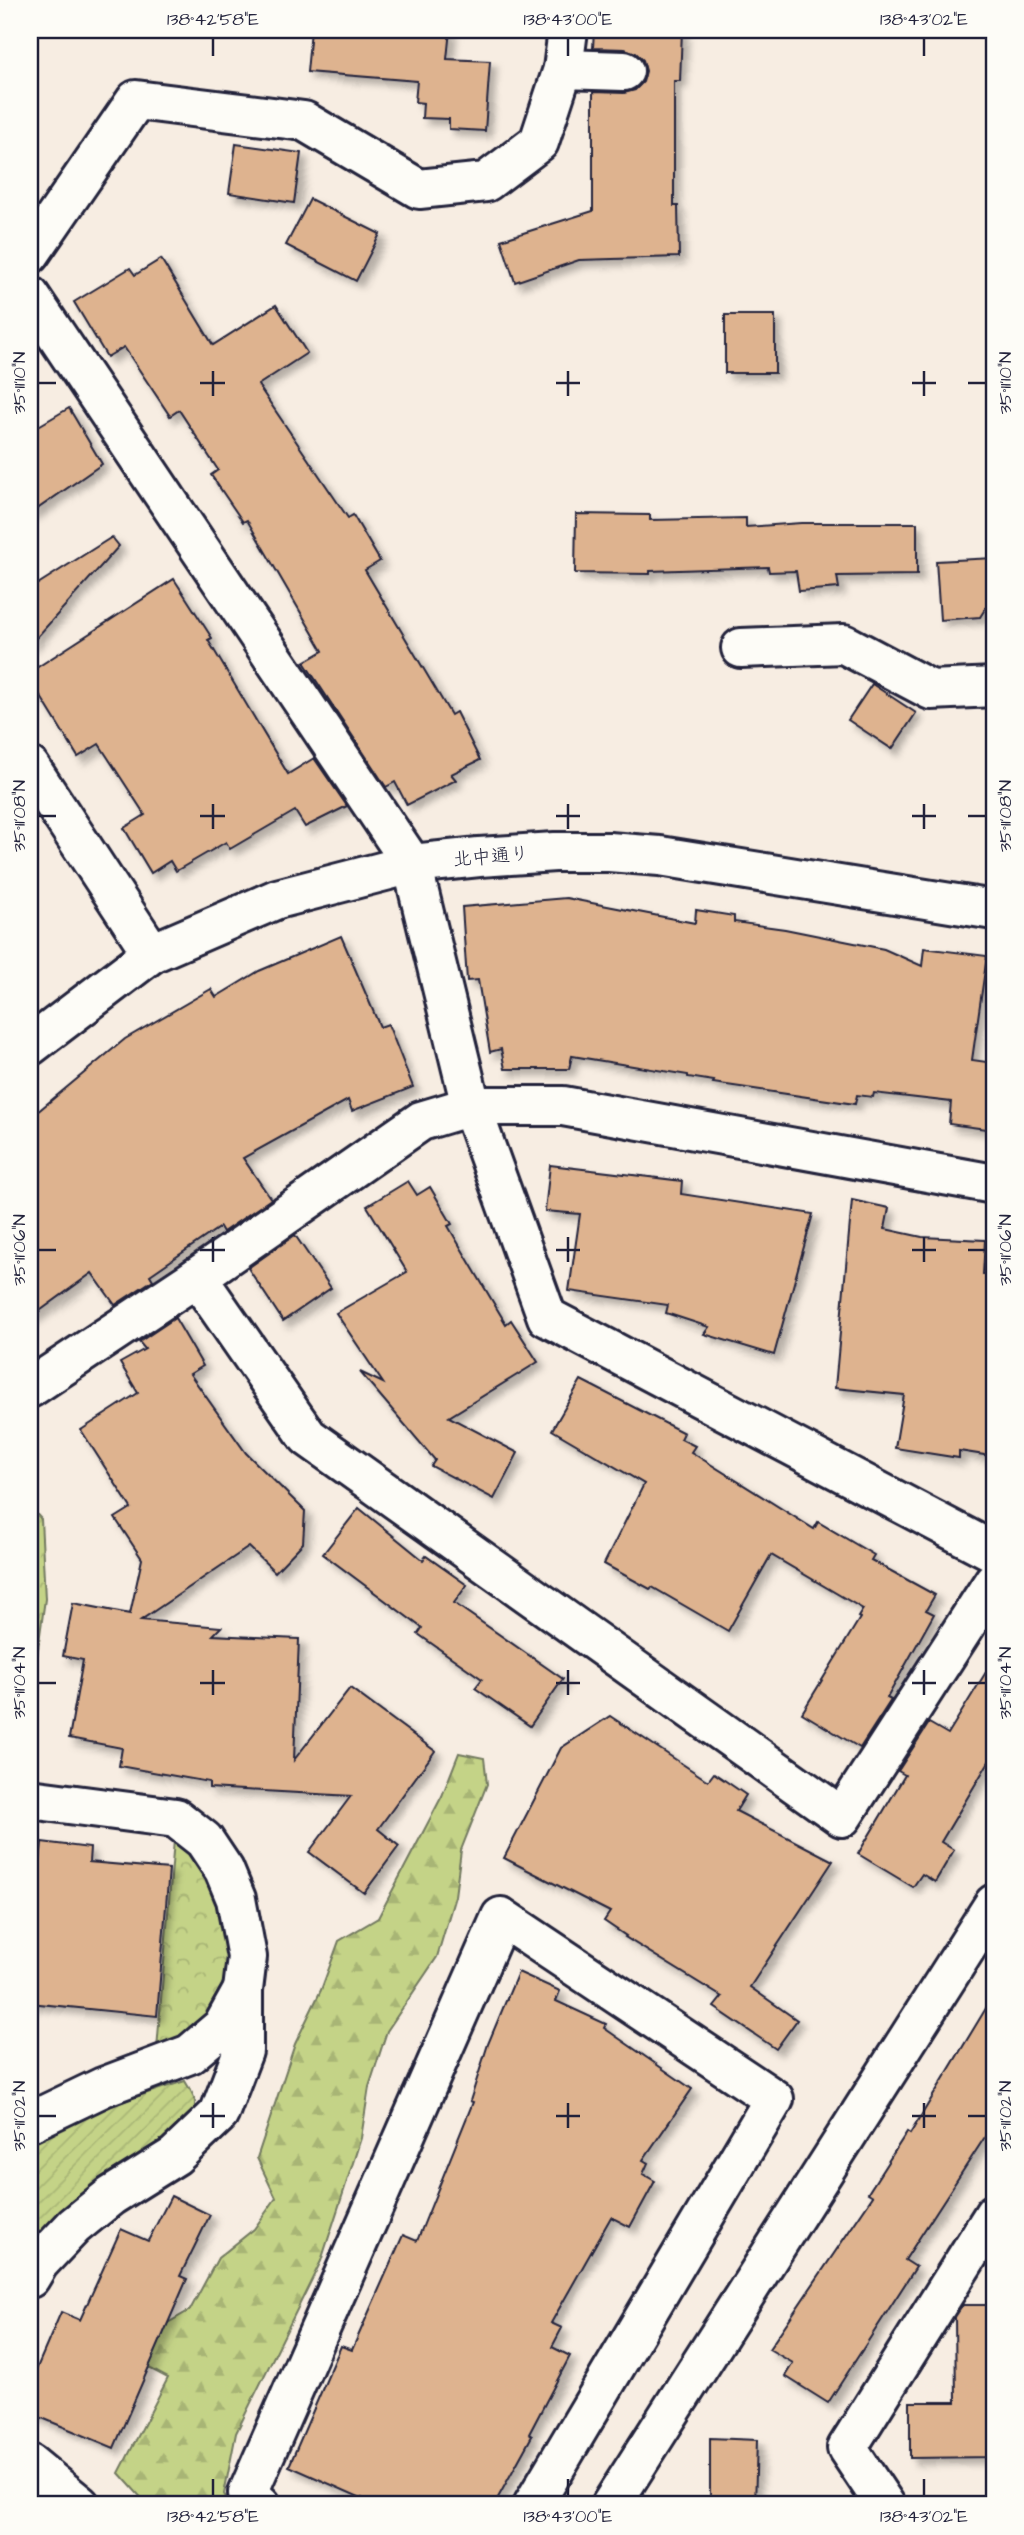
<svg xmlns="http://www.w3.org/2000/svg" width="1024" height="2535" font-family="'Architects Daughter','Klee One',sans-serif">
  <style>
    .forest { fill: url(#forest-firs); stroke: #737a61; stroke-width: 2 }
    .park { fill: url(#park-crowns); stroke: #737a61; stroke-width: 2 }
    .garden { fill: url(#garden-furrows); stroke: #737a61; stroke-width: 2 }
    .building { fill: #deb38f; stroke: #22223b; stroke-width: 2; filter: url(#shadow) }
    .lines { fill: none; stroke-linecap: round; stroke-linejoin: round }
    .street-casing { stroke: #22223b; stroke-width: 44 }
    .secondary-casing { stroke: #22223b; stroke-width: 44 }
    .street { stroke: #fdfcf7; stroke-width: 38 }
    .secondary { stroke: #fdfcf7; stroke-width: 38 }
    .ticks { fill: none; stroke: #22223b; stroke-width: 2.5 }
    .labels { text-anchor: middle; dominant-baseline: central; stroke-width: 5; stroke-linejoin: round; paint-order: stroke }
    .street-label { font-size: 19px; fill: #22223b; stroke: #fdfcf7 }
    .neatline { fill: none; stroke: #22223b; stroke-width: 2.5 }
    .ticks-label { font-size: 18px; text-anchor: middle; fill: #22223b }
  </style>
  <defs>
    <pattern id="forest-firs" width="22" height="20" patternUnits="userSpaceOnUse" patternTransform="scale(1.75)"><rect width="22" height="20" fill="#c4d387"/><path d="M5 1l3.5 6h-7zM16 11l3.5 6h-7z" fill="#a8b575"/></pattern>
    <pattern id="park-crowns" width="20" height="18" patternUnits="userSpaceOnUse" patternTransform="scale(1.75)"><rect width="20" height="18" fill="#c4d387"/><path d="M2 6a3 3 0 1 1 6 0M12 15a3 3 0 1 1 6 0" fill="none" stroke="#a8b575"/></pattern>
    <pattern id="garden-furrows" width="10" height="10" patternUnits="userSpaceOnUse" patternTransform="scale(1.75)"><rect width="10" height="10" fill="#c4d387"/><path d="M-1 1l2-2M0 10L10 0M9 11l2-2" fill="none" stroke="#a8b575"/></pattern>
    <filter id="shadow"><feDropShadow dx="6" dy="6" stdDeviation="3.5" flood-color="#0004"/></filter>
  </defs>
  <rect width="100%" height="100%" fill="#f7ede2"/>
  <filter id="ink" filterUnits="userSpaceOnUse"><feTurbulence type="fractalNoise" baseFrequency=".0143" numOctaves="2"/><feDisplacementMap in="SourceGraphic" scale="14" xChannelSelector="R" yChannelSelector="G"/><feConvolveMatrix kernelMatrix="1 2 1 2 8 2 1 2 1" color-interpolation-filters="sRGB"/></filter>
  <g filter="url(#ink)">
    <polygon class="forest" points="459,1753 484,1758 487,1784 461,1850 455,1896 437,1957 387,2031 369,2087 361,2138 321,2261 236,2433 224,2494 230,2505 151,2505 145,2502 119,2473 168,2378 126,2356 147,2335 190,2310 218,2258 254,2229 276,2198 257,2158 295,2044 321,1990 339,1941 378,1918 442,1796"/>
    <g class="park">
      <polygon points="30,1507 41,1519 45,1599 33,1685 30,1684"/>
      <polygon points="174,1840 197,1859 211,1883 229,1960 226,1978 203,2018 184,2035 157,2049"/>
    </g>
    <path class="garden" d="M185 2081C190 2090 198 2099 194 2110 184 2139 119 2164 95 2183 70 2201 50 2224 30 2248V2145C78 2116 132 2097 185 2081Z"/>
    <g class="building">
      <polygon points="311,30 450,30 447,59 490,61 485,131 449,129 449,119 422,118 423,103 415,102 417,81 307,72"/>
      <polygon points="594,30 682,30 680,81 674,81 674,206 678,206 679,257 579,260 515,282 501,240 593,211 593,92 624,93 635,90 643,82 646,71 643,60 636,53 625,49 593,48"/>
      <polygon points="236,144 301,153 294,203 229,193"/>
      <polygon points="310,199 380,234 356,281 286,245"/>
      <polygon points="161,259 213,345 276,305 307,353 258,385 348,518 353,515 380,561 365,570 451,715 456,712 480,760 451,774 456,780 407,805 395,782 386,787 304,662 323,651 247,520 243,522 211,475 218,470 179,410 170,416 124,347 107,357 74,302 130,268 135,275"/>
      <rect x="725" y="315" width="50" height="58"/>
      <polygon points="69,408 102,464 30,514 30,431"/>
      <polygon points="576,514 650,515 650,520 746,518 746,527 801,523 917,523 917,575 837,576 839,588 799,591 796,571 769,572 768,567 650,571 650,574 575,573"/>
      <polygon points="112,537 119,546 30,645 30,589"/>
      <polygon points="994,558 994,595 980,617 940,620 936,561"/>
      <polygon points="174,579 212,638 208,640 288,774 314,758 347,806 305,827 295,811 230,849 226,842 176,871 170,861 151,873 124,828 145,815 99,744 78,757 30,679 30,672"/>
      <polygon points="872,684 916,713 892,749 848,720"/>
      <polygon points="566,898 695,923 696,910 734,916 734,922 785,929 884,949 922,966 924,948 987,956 972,1060 994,1063 994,1130 949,1124 951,1102 874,1093 873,1097 857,1095 855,1104 713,1083 714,1081 688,1077 688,1075 572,1056 569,1069 505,1069 501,1049 490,1052 478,980 467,981 462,907"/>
      <polygon points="341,936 380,1027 388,1024 413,1087 352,1111 348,1100 243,1158 271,1199 223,1232 220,1227 150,1275 153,1280 115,1305 92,1273 30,1318 30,1118 125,1039 211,989 216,997 259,971"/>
      <polygon points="550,1165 682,1181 681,1194 813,1214 774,1355 704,1334 709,1327 666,1313 668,1305 569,1291 580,1214 545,1211"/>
      <polygon points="408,1181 417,1195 430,1187 452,1224 448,1226 506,1324 511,1320 538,1362 449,1417 518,1453 494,1499 431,1466 435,1460 360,1372 383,1383 336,1313 407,1272 367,1206"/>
      <polygon points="852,1200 889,1208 885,1229 922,1237 985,1240 983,1274 994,1274 994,1437 991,1456 959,1451 959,1458 895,1448 904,1395 835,1388"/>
      <polygon points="295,1235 331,1288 283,1321 248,1268"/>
      <polygon points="175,1318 203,1366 190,1374 246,1453 305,1511 303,1543 275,1572 249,1547 141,1620 221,1627 213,1635 299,1639 294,1760 350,1688 435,1751 378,1829 399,1846 364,1893 309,1852 351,1796 209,1788 209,1782 119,1766 122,1748 69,1738 83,1660 63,1656 73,1603 130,1614 142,1559 115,1518 131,1508 81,1430 138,1393 120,1363 145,1349 139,1342"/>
      <polygon points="581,1380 684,1433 681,1439 695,1446 691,1452 814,1529 818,1522 874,1555 871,1560 935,1595 926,1610 934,1614 887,1698 891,1700 860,1748 802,1713 860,1618 858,1617 863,1609 771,1555 728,1631 652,1587 650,1589 604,1564 644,1484 552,1430"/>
      <polygon points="359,1508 423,1560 426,1556 467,1585 454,1603 563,1679 530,1726 475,1688 482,1679 418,1634 422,1628 323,1554"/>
      <polygon points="994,1659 994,1753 941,1842 954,1850 935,1882 922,1874 913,1887 858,1854 905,1775 898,1771 929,1723 948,1734"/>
      <polygon points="610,1716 708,1781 714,1773 746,1795 736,1811 833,1861 750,1987 797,2020 776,2049 714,2007 722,1997 625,1937 626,1936 604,1921 610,1912 504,1858 561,1748"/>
      <polygon points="42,1842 90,1848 89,1862 169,1869 157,2016 30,2003 30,1860 40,1861"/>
      <polygon points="518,1972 560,1991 556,2001 606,2024 604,2028 692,2089 643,2160 648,2163 643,2174 655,2181 630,2227 611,2217 551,2323 562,2328 552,2347 570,2356 529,2434 532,2436 494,2505 377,2505 289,2466 341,2346 352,2350 403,2235 417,2241 473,2102 470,2101 488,2044"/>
      <polygon points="994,1995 994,2123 905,2260 916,2267 828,2403 785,2376 793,2363 769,2349 873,2196 868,2193 907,2132 910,2134"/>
      <polygon points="171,2196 210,2215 180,2276 187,2279 114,2448 30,2413 30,2384 61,2312 80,2320 121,2229 148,2241"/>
      <polygon points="963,2305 994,2305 994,2457 910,2458 910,2402 956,2402 955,2317"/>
      <polygon points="710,2438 757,2440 755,2505 710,2505"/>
    </g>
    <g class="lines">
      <defs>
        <g id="street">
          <polyline points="563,69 624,71"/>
          <polyline points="30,254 136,100 304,121 419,189 486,182 539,142 563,69 568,30"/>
          <polyline points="30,296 412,864 471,1106 547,1317 994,1552"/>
          <polyline points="741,648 844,644 931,690 994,687"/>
          <polyline points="30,767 152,953"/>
          <polyline points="197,1277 308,1437 842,1817 994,1581"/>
          <polyline points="30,1388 197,1277 421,1121 471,1106 563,1106 994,1184"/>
          <polyline points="30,1799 176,1818 204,1840 224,1870 236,1899 247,1957 243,1990 243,2051 219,2114 175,2156 111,2196 74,2226 39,2263 30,2278"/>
          <polyline points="30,2122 103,2087 190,2054 223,2026 243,1990"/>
          <polyline points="30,2464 80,2505"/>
          <polyline points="261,2505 248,2493 501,1917 774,2099 533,2505"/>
          <polyline points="611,2505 994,1904"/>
          <polyline points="885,2505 847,2448 994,2214"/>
        </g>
        <polyline id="secondary" points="30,1046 152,953 277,899 412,864 479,857 555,852 609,852 660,856 994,910"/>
      </defs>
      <use href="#street" class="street-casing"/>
      <use href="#secondary" class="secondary-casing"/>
      <use href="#street" class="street"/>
      <use href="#secondary" class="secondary"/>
    </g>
  </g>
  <path class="ticks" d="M213 38V56M568 38V56M924 38V56M213 371V396M568 371V396M924 371V396M38 383H56M200 383H225M556 383H580M912 383H936M968 383H986M213 804V829M568 804V829M924 804V829M38 816H56M200 816H225M556 816H580M912 816H936M968 816H986M213 1237V1262M568 1237V1262M924 1237V1262M38 1250H56M200 1250H225M556 1250H580M912 1250H936M968 1250H986M213 1670V1695M568 1670V1695M924 1670V1695M38 1683H56M200 1683H225M556 1683H580M912 1683H936M968 1683H986M213 2103V2128M568 2103V2128M924 2103V2128M38 2116H56M200 2116H225M556 2116H580M912 2116H936M968 2116H986M213 2479V2496M568 2479V2496M924 2479V2496"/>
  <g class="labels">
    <g class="street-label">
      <text transform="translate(491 857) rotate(-5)">北中通り</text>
    </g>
  </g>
  <rect width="1024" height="2535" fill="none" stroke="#fdfcf7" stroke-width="77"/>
  <rect x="38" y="38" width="948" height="2458" class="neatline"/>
  <g class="ticks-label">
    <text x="213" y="25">138°42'58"E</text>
    <text x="568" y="25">138°43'00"E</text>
    <text x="924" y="25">138°43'02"E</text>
    <text transform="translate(19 383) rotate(-90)" y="6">35°11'10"N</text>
    <text transform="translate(1005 383) rotate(-90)" y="6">35°11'10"N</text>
    <text transform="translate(19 816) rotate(-90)" y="6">35°11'08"N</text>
    <text transform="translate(1005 816) rotate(-90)" y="6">35°11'08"N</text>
    <text transform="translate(19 1250) rotate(-90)" y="6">35°11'06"N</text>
    <text transform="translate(1005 1250) rotate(-90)" y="6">35°11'06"N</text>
    <text transform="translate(19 1683) rotate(-90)" y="6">35°11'04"N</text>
    <text transform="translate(1005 1683) rotate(-90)" y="6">35°11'04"N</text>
    <text transform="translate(19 2116) rotate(-90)" y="6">35°11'02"N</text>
    <text transform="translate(1005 2116) rotate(-90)" y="6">35°11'02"N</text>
    <text x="213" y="2522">138°42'58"E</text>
    <text x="568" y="2522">138°43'00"E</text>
    <text x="924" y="2522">138°43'02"E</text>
  </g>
</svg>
